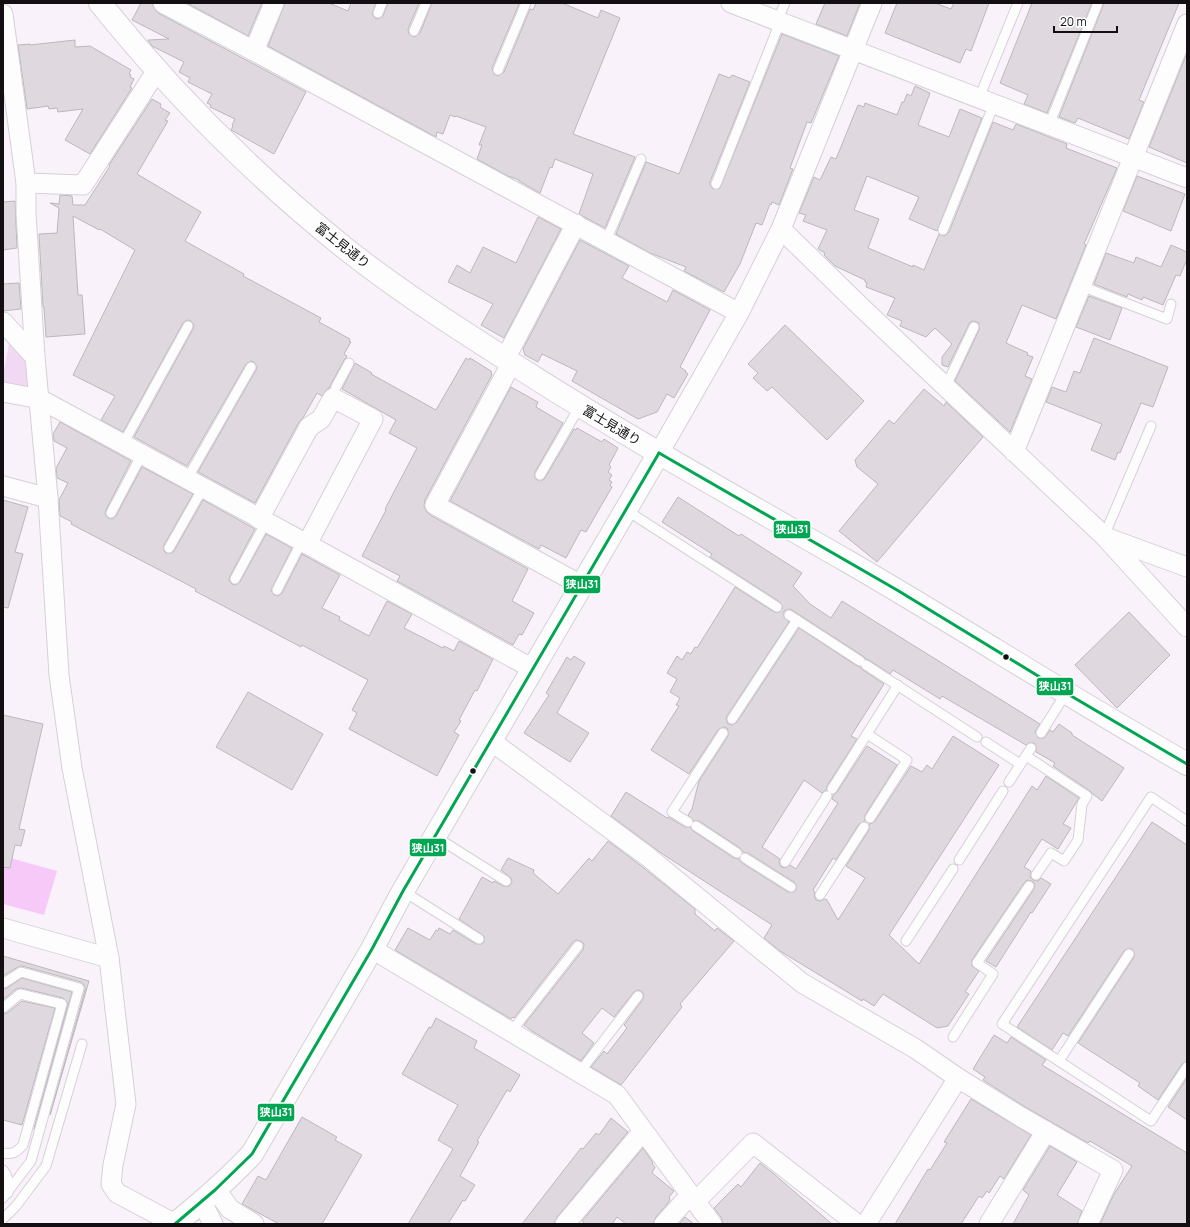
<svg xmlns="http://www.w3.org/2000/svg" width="1190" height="1227" font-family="Manrope,'Noto Sans JP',sans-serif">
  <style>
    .green { fill: #f1d8f3 }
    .water { fill: #f6c9f9 }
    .building { fill: #dfd9df; stroke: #bcb7bd }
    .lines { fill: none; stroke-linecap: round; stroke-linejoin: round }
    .lane-casing { stroke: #d6d0d6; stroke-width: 11 }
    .street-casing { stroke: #d6d0d6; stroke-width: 21 }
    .secondary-casing { stroke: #d6d0d6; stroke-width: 24 }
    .lane { stroke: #fefdfe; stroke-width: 9 }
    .street { stroke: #fefdfe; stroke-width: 19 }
    .secondary { stroke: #fefdfe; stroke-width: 22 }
    .bus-1-casing { stroke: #fff; stroke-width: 6 }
    .bus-1 { stroke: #00a651; stroke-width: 3 }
    .bus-dot { fill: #120e12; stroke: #fff; stroke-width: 1.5 }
    .labels { text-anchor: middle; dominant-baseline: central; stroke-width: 3.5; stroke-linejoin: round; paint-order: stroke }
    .street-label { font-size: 13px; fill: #120e12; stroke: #fff }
    .line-badge { stroke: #fff; stroke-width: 1.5 }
    .badge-label { font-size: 11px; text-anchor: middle; font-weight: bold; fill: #fff }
  </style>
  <rect width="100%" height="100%" fill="#f9f2fa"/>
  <polygon class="green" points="10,339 34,367 35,385 26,391 3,386 3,375"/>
  <polygon class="water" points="3,856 57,871 44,915 3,904"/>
  <g class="building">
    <polygon points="141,3 152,3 154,8 158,13 306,92 274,154 231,130 233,126 232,125 235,119 210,107 211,105 207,103 212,94 188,82 190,78 179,72 184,62 152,46 148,40 169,39 132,20"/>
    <polygon points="187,3 262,3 248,36"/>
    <polygon points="285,3 329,3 348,11 351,3 376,3 372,14 375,18 378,19 383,16 388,3 419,3 408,29 409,34 414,37 420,33 432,3 516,3 519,4 492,68 494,74 498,76 504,72 530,9 533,10 536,3 562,3 598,18 601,10 620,18 573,134 635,157 605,228 579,214 593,174 555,159 552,168 550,167 540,193 519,181 519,180 508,176 477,159 482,145 479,145 486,127 456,116 455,117 450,115 443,134 437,132 436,137 268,46"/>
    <polygon points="825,3 860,3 847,36 816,24"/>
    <polygon points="897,3 935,3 951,9 954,3 989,3 971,51 966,49 960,63 885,33"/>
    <polygon points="1032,3 1092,3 1047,113 1024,104 1028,95 1000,83"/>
    <polygon points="1104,3 1179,3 1139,100 1144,102 1129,139 1078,118 1075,123 1059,117"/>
    <polygon points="782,34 839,56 811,123 807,122 790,168 793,169 779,205 772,202 771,205 770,204 762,225 756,223 740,264 724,292 684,271 686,267 650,253 616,234 646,162 679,174 719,74 730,78 732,75 750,82 710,182 710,185 713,189 720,188"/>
    <polygon points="75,40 75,47 90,46 131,70 129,74 131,75 130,77 134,79 130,87 132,88 90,154 65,140 83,109 58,112 57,108 49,109 48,106 27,109 18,45 30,44 30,45"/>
    <polygon points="1187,53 1187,163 1149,147"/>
    <polygon points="915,86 930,93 918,125 949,137 960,109 982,118 937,231 909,219 919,197 867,176 854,210 879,219 868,248 913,267 913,265 924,270 939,234 944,236 949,232 993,122 1013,130 1016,124 1067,144 1066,148 1117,168 1084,244 1086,245 1056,319 1022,305 1006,343 1028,353 1027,355 1033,357 1025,376 1032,379 1010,432 955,381 979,330 979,323 974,321 970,322 948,367 942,365 942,357 952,344 935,328 926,337 900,326 902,321 887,315 895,298 866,287 867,283 865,282 865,280 835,266 824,255 825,253 818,249 827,230 803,221 806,215 799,213 814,177 820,180 831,157 836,159 858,105 864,107 865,103 897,115 902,102 904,102 907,94 911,96"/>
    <polygon points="152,99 161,104 160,107 170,113 165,120 168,121 137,174 201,212 185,241 244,274 243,276 321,318 319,322 350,339 349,341 351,342 344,354 347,356 346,358 344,360 329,388 327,389 322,396 317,393 303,418 299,422 255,503 198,472 256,370 257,367 254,362 251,361 246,364 187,466 134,437 193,329 194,325 191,321 187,320 183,323 123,432 101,420 115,396 73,375 135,250 100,229 99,230 73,216 78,295 82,295 85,334 46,337 44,307 43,307 39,234 57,233 59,208 50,203 59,204 60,195 72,196 73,205 85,205 110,166 109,165"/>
    <polygon points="1137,176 1185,194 1171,231 1123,211"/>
    <polygon points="15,201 17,248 3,250 3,202"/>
    <polygon points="538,217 561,229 504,338 481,325 493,304 448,282 457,265 470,273 483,247 516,263"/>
    <polygon points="580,240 629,266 622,278 667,302 673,290 710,310 680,367 686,371 685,372 688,374 674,398 667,394 657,412 638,419 572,381 577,371 542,354 538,362 525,355 523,349"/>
    <polygon points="1171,245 1187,252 1187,259 1180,276 1176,275 1163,305 1143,297 1142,300 1128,294 1127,297 1094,284 1106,253 1134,263 1136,257 1161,267"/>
    <polygon points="19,283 21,309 3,311 3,284"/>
    <polygon points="1089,296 1122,308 1110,340 1076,327"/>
    <polygon points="785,325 864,401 827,440 772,387 767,391 753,378 758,373 748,364"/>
    <polygon points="1094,338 1168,367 1153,407 1141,403 1120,453 1118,452 1115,460 1091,450 1102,424 1046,402 1052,387 1066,392 1074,371 1080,373"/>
    <polygon points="466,358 469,360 470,358 491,371 492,375 425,500 424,506 426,511 430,515 528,569 512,601 534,613 522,635 519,634 513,645 397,581 400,576 362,556 386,510 385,509 417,448 389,433 396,420 342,389 355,363 372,373 371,374 436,410"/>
    <polygon points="511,387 538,402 536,407 563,423 535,472 535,478 537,480 543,480 545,478 574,429 576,430 577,428 602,442 604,439 618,448 609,465 611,467 608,472 612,475 609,480 612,482 610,485 612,487 586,532 581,530 566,558 541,545 539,549 450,501"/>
    <polygon points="924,389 944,406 946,402 983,437 877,562 839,531 878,484 857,467 855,460 889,420 894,424"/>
    <polygon points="60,422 131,461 106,510 105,514 108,518 112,519 116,516 142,467 193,494 164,545 164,551 166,553 172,553 174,551 203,500 255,529 230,576 229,580 232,584 236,585 240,582 266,534 292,548 272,588 271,591 274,595 278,596 282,593 302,554 340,575 322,608 340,617 339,620 369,636 387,601 412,614 404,628 443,648 444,646 454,651 459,641 493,659 477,691 475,690 459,720 461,721 454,732 459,735 437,776 349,729 357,713 352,710 368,680 302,645 301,647 195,591 196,589 71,524 72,522 60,516 59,500 68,483 57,478 56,468 67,448 54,441 53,434"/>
    <polygon points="678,497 739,536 741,534 802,573 793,586 810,604 831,618 842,601 1040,724 1035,732 1038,738 1044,738 1050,730 1053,732 1059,724 1072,733 1072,735 1124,768 1102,801 1093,794 1090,791 1053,766 1055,763 1036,752 1036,746 1034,743 1029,743 1026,745 942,696 940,699 893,670 890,674 869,660 866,659 863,656 792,610 789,609 784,611 784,617 789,622 727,716 726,719 728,724 732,725 737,722 799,628 857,666 860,667 863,670 884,684 851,736 857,739 827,786 826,790 822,793 804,780 762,847 780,859 779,862 781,867 785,868 790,865 796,869 838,803 832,799 833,795 837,792 867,746 897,765 865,815 865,821 859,824 836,860 833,858 813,890 815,892 814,895 816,900 820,901 825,899 827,900 838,920 865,878 846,866 869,830 869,824 872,823 875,821 911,766 922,772 927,765 932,769 953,736 999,765 889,935 919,964 1032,786 1037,790 1046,776 1079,798 1063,824 1071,828 1058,849 1042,839 1024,867 1031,871 1030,877 1033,880 1038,881 1041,878 1051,884 1032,913 1031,912 996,967 986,961 1034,889 1035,884 1032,881 1027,880 1024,883 972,960 972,966 979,971 965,992 969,994 948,1026 937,1028 883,994 874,1006 863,999 862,1001 780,951 764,938 772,925 661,853 611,816 626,792 667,818 668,817 685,827 690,827 693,831 734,858 739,859 742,863 788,892 793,892 796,890 796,885 794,882 748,853 743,852 740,848 699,821 694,821 688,815 692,809 699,781 728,736 728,731 727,728 723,727 718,730 689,774 651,750 679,706 676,705 680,698 670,692 677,679 667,673 677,656 682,660 687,652 691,654 695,647 697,648 735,587 774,612 779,612 783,608 780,602 710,557 712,554 662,522"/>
    <polygon points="3,500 28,507 15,552 23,554 8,608 3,607"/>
    <polygon points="1129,612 1170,655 1117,708 1075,665"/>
    <polygon points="574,656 585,663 557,713 589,733 570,762 524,733 549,695 546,693 567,657 571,660"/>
    <polygon points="248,692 323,734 292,790 216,747"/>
    <polygon points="3,715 43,724 19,829 25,830 21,846 15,845 10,868 3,867"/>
    <polygon points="1152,822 1187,845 1187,1061 1182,1064 1158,1100 1138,1086 1140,1083 1078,1043 1134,957 1134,952 1132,949 1127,949 1124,951 1068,1036 1063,1033 1052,1050 1017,1027"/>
    <polygon points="608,841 640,865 695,909 695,914 715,931 717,928 734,941 680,1004 682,1007 621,1085 591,1067 604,1051 607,1054 627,1028 624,1025 643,999 644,994 641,991 638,990 634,992 614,1017 602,1008 582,1033 594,1043 581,1061 532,1031 524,1025 583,950 584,944 581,941 576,940 573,942 514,1018 513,1017 511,1019 395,950 408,928 430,940 436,930 438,931 439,928 450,934 453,930 476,944 481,944 484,942 484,936 459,919 482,877 493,883 494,881 503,886 509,886 512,882 511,878 501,870 508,858 534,870 533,873 558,894 589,858 592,861"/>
    <polygon points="3,956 89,981 50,1115 85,990 85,986 81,982 22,966 18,967 3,976"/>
    <polygon points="22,978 72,992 34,1129 68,1003 63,998 21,988 16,989 3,1000 3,989 7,988"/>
    <polygon points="22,1001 55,1008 22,1125 3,1120 3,1014 7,1013"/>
    <polygon points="436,1018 477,1041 474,1048 520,1075 510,1092 507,1090 477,1141 479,1142 460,1176 475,1185 465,1201 463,1200 448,1224 408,1224 453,1149 438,1140 458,1105 402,1074 429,1027 431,1028"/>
    <polygon points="994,1035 1007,1043 1011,1037 1046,1060 1042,1065 1187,1153 1187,1224 1100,1224 1114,1194 1132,1166 1090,1141 1088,1143 1027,1108 983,1080 985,1077 973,1069"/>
    <polygon points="1187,1078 1187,1120 1168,1107"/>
    <polygon points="971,1099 1031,1135 1004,1179 1000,1176 989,1193 987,1191 982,1198 979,1196 961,1224 895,1224 928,1169 930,1170 947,1143 944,1142"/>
    <polygon points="302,1117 337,1137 335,1140 362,1155 322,1224 279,1224 242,1204 258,1176 266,1180"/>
    <polygon points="611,1118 628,1132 557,1217 554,1224 522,1224 581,1148 583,1149 596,1133 599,1135"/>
    <polygon points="1050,1146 1077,1162 1057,1195 1082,1211 1077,1224 1013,1224 1029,1195 1023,1190"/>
    <polygon points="643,1148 653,1163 652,1164 655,1167 652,1173 674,1191 669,1197 670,1199 668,1203 656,1217 653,1224 626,1224 617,1217 612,1224 585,1224 582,1221"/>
    <polygon points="760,1163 774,1174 832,1224 723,1224 721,1217 714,1208 738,1184 741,1187"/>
    <polygon points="685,1217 694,1224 679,1224"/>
  </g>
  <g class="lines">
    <defs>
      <g id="lane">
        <polyline points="378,13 382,3"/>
        <polyline points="777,21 785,3"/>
        <polyline points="414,31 426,3"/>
        <polyline points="498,70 526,3"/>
        <polyline points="979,98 1018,3"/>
        <polyline points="1049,125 1098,3"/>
        <polyline points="716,184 780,22"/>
        <polyline points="943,230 994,104"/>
        <polyline points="606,241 641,159"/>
        <polyline points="1081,286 1167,319 1171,304"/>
        <polyline points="946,386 974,327"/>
        <polyline points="333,398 336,387 349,363"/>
        <polyline points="123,444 188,326"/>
        <polyline points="540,475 580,406"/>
        <polyline points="187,479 251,367"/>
        <polyline points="626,510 777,607"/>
        <polyline points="111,513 142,454"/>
        <polyline points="1104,536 1151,426"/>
        <polyline points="169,548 203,488"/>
        <polyline points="235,579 266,522"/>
        <polyline points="277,590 302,541"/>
        <polyline points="789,615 860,661"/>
        <polyline points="866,665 977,737"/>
        <polyline points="732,719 797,620"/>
        <polyline points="1041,733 1066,693"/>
        <polyline points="867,734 907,760 870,818"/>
        <polyline points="986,742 1020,764"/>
        <polyline points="1026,756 1087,796 1082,804 1078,840 1064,861 1051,853 1036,875"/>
        <polyline points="1009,782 1031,748"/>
        <polyline points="832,789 898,685"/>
        <polyline points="1187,821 1151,797 1002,1024 1151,1121 1187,1067"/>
        <polyline points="688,822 672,812 723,733"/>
        <polyline points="696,826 737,853"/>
        <polyline points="436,837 506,881"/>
        <polyline points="745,858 791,887"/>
        <polyline points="959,860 1003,791"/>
        <polyline points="785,862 827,796"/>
        <polyline points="403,891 479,939"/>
        <polyline points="820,895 864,827"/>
        <polyline points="906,941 953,869"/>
        <path d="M3 1008 20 994 62 1004 23 1145C17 1152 12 1155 3 1153"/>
        <polyline points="511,1032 578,946"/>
        <polyline points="953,1037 993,974 977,963 1029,886"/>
        <polyline points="1059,1061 1129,954"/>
        <polyline points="579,1073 638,996"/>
        <path d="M3 1170C9 1177 9 1184 8 1193"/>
        <polyline points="3,1198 31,1161 79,988 21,972 4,983"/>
        <polyline points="3,1219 16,1206 46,1166 82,1044"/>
      </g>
      <g id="street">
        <polyline points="163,3 254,51 739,313"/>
        <polyline points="731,3 1187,178"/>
        <polyline points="3,14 26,183 26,213 35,357 48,498 59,675 72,768 109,958 126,1104 113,1165 111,1184 117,1193 175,1224"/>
        <polyline points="254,51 274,3"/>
        <polyline points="26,183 83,185 157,70"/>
        <polyline points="781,229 862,308 1104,536 1187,627"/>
        <polyline points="3,322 35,357"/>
        <polyline points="505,359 576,224"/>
        <polyline points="511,364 435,505 581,585"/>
        <polyline points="3,392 40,399 307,544 533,669"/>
        <polyline points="1014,452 1187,24"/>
        <polyline points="659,453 739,313 781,229 872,3"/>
        <polyline points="3,486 48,498"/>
        <polyline points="259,519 309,427 321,419 333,398 373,419 307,544"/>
        <polyline points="1108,538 1187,567"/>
        <polyline points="491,741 647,856 802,983 916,1049 958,1078 1021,1117 1113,1170 1088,1224"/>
        <polyline points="3,928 109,958"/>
        <polyline points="372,949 617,1095 712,1224"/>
        <polyline points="216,1190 230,1209 254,1224"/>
        <polyline points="202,1202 213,1224"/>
        <polyline points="695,1202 753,1143 857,1224"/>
        <polyline points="565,1224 643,1131"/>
        <polyline points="664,1224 690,1195"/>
        <polyline points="866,1224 958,1078"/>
        <polyline points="989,1224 1046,1131"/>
      </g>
      <g id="secondary">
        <path d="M100 3C173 94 255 176 346 249 395 288 448 322 501 356 613 429 730 494 847 561 961 627 1072 699 1187 764"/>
        <path d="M175 1224C202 1202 228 1180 252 1154L372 949 403 891 659 453"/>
      </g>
    </defs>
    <use href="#lane" class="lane-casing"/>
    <use href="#street" class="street-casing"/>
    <use href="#secondary" class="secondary-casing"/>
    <use href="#lane" class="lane"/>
    <use href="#street" class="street"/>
    <use href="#secondary" class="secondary"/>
    <defs>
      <g id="bus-1">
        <polyline points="659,453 897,590 1066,693 1187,764"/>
        <polyline points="175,1224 215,1190 252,1154 372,949 403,891 659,453"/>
      </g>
    </defs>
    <use href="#bus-1" class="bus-1-casing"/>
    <use href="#bus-1" class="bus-1"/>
  </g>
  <g class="bus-dot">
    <circle cx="1006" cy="657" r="3.5"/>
    <circle cx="473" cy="771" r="3.5"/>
  </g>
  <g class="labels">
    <g class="street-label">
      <text transform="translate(343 245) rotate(38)">富士見通り</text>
      <text transform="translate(612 425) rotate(31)">富士見通り</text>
    </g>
  </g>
  <g class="line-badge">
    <rect x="773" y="520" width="38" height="19" rx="4" fill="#00a651"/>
    <rect x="563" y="575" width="38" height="19" rx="4" fill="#00a651"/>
    <rect x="1036" y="677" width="38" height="19" rx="4" fill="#00a651"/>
    <rect x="409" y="838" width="38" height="19" rx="4" fill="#00a651"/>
    <rect x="257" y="1103" width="38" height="19" rx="4" fill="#00a651"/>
  </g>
  <g class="badge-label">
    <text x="792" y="533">狭山31</text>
    <text x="582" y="588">狭山31</text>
    <text x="1055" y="690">狭山31</text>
    <text x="428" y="852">狭山31</text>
    <text x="276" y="1116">狭山31</text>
  </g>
  <rect width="1190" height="1227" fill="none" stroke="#120e12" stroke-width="8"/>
  <path d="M1054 26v6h63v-6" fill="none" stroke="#120e12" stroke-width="2"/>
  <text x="1060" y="26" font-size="12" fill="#120e12" stroke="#ffffff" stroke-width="3" paint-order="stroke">20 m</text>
</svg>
